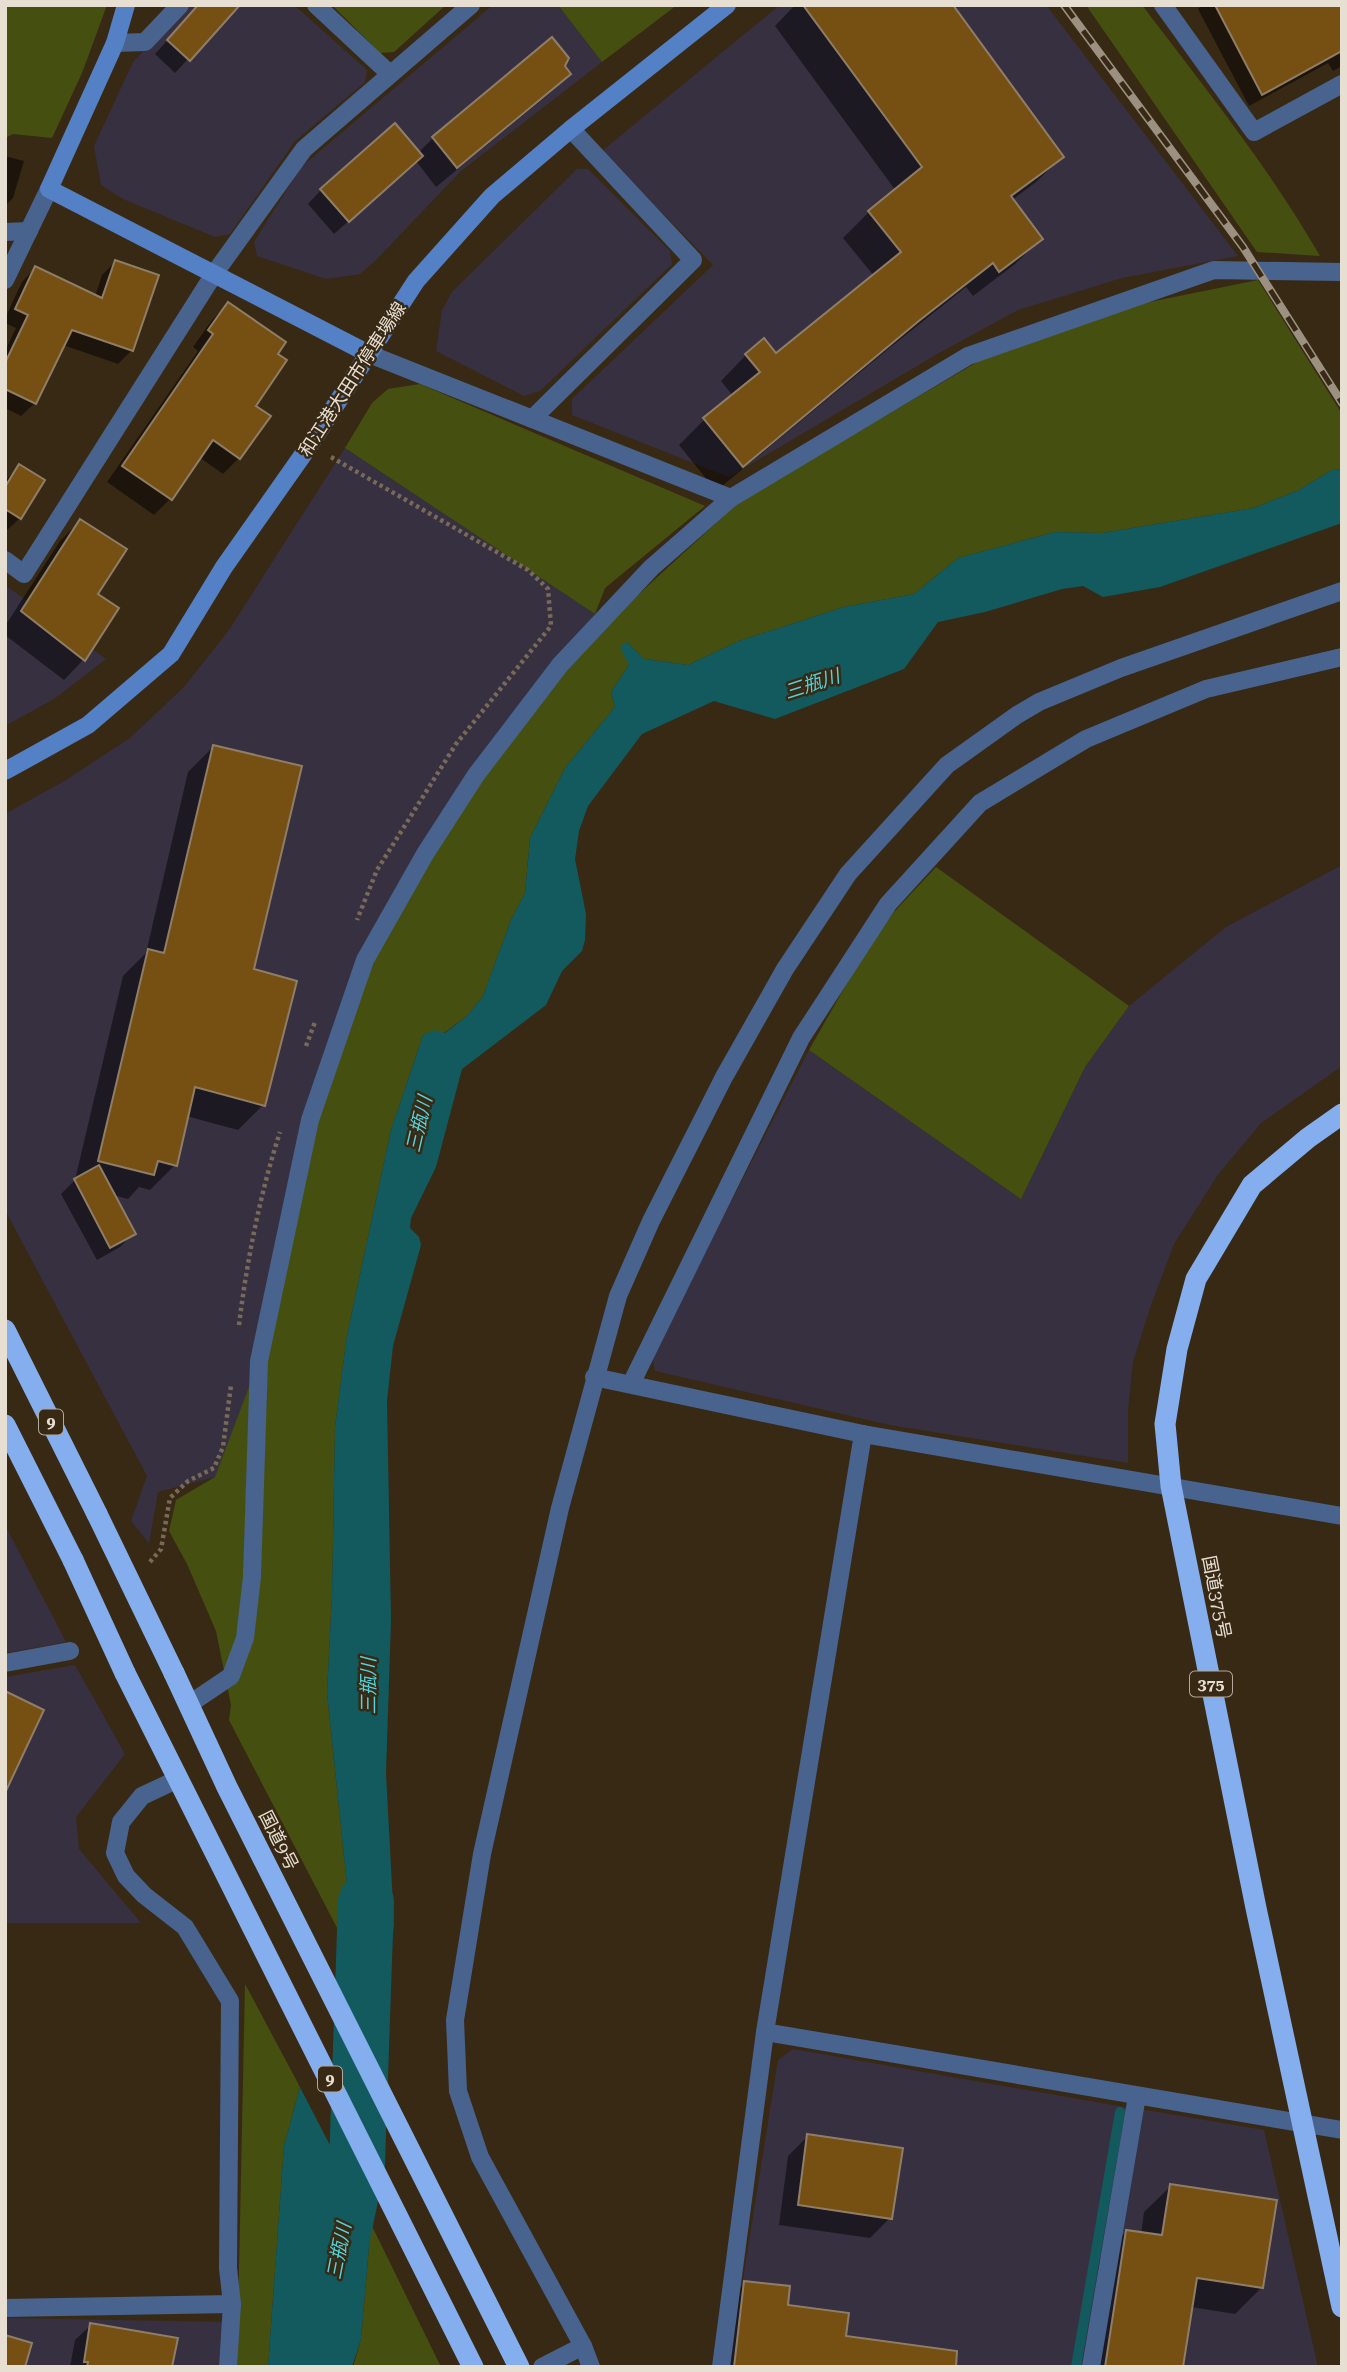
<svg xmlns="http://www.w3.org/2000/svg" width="1347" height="2372" font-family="'Roboto Serif','Noto Sans JP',serif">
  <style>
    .commercial { fill: #373040 }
    .green { fill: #455010 }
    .water { fill: #125a5e }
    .pier { fill: #382915 }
    .shadow { fill: #0007 }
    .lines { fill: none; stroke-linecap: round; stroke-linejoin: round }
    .stream { stroke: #125a5e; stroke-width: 10 }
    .river { stroke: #125a5e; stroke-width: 56 }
    .building { fill: #765013; stroke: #8f7e67; stroke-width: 2 }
    .path { stroke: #776a59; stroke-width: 4.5; stroke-dasharray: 3.5 3.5; stroke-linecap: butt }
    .lane { stroke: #47638e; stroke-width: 18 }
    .street { stroke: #47638e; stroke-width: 18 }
    .secondary { stroke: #5481c5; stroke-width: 18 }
    .highway { stroke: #84aeed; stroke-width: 21 }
    .rail-casing { stroke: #9c9181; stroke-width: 8 }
    .rail { stroke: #382915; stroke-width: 5; stroke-dasharray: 16; stroke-linecap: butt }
    .highway-bridge { stroke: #84aeed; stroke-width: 21 }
    .labels { text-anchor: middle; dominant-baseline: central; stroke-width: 5; stroke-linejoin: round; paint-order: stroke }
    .shield { fill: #382915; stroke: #b3a89a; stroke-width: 2 }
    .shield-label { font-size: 16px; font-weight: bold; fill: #e8dfd3 }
    .street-label { font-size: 18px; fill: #e8dfd3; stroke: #382915 }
    .water-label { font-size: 19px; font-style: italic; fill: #52d4dc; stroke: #382915 }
  </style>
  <rect width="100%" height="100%" fill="#382915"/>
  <g class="commercial">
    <polygon points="187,5 294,5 367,70 365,82 295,141 230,234 215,237 123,199 101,185 94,146 133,62"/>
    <polygon points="493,5 558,5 602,62 461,171 376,260 360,274 326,279 257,256 254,242 301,167"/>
    <polygon points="780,5 1046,5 1238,256 1122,278 1018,310 939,353 729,477 572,415 572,399 713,265 602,151"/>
    <polygon points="577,169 588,169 670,251 672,264 540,391 524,396 436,351 442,310 452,292"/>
    <polygon points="345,448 595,614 465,777 413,858 358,959 243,1520 215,1477 158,1492 149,1543 131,1521 147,1476 5,1210 5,814 66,780 130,738 184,687 229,630"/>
    <polygon points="5,585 106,659 54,699 5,726"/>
    <polygon points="1342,865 1342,1066 1261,1123 1217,1176 1174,1244 1151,1305 1133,1362 1128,1410 1128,1463 890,1425 655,1371 652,1355 809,1050 1021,1199 1085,1067 1129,1006 1226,927"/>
    <polygon points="5,1525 66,1642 5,1653"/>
    <polygon points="75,1665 125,1754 76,1817 79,1849 141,1923 5,1923 5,1677"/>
    <polygon points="793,2049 1130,2108 1087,2367 729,2367 778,2060"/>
    <polygon points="1140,2109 1264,2130 1318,2367 1097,2367"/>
    <polygon points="5,2318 227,2322 223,2367 5,2367"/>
  </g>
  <g class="green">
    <polygon points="5,5 107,5 82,73 52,138 13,134 5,138"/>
    <polygon points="332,5 446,5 394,52 380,53"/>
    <polygon points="558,5 677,5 602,62"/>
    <path d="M1086 5H1142C1204 87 1269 167 1320 256L1257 252Z"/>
    <polygon points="1258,280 1342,414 1342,469 1332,470 1299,490 1254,508 1102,533 1055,532 958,558 914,594 844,607 739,641 688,665 644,659 627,642 629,665 611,692 615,707 565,768 530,838 525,893 511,920 483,996 467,1016 444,1033 435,1031 423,1035 391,1130 347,1335 335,1427 332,1595 327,1693 351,1923 348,1949 229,1720 231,1705 216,1631 187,1564 169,1531 176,1500 215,1477 274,1321 317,1115 347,1020 392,920 435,843 527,715 614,617 739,502 989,355 1125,307"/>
    <polygon points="420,384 705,506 605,588 595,614 345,448 372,403 388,389"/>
    <polygon points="936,867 1129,1006 1085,1067 1021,1199 809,1050 862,957 894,912"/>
    <polygon points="245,1984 300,2087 284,2146 268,2367 237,2367"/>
    <polygon points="371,2224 441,2367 353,2367 361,2339"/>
  </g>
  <g class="water">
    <polygon points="1342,469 1342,523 1160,587 1103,597 1083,586 1062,589 985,612 938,622 904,669 775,719 714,701 642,734 588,806 579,831 575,859 586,914 585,940 582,951 562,971 546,1005 462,1069 436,1167 411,1218 410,1228 419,1237 421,1245 393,1346 387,1401 391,1620 386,1773 394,1924 384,2017 348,1949 351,1923 327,1693 332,1595 335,1427 347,1335 391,1130 423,1035 435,1030 445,1033 467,1016 483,996 511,920 525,893 530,838 565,768 615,707 611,692 629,665 620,647 627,642 644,659 688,665 739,641 844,607 914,594 958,558 1055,532 1102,533 1254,508 1299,490 1332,470"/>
    <polygon points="300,2087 371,2224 361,2339 352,2367 268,2367 284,2146"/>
  </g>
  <polygon class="pier" points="298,2083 303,2085 374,2222 374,2230"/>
  <g class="shadow">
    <polygon points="199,5 238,5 175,73 155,54"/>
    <polygon points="795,5 950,5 1062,157 1036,182 1012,200 1041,239 1015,264 973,296 966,287 892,346 716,491 679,445 704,420 733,396 721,381 746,355 764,341 776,356 874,276 843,238 869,212 896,191 775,26"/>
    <polygon points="1202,5 1342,5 1342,66 1333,71 1328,63 1249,106 1198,9"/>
    <polygon points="563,66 569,74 549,94 436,187 416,161 334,234 308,204 321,190 418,153 433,138"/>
    <polygon points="5,156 24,161 13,198 5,206"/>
    <polygon points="115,262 132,350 118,364 63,345 35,403 21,416 5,408 5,351 16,328 5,323 5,318 22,282 35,268 95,297 102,275"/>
    <polygon points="228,304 276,354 253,406 268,417 239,458 223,474 199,457 170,499 154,515 107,482 198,351 193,347 212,320"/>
    <polygon points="20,466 20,518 6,531 5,481"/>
    <polygon points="80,521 96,595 84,659 64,680 5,635 5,626 60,541"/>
    <polygon points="213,747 263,1105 238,1130 186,1116 175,1165 150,1190 139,1187 128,1199 113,1195 133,1234 120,1247 97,1260 61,1194 75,1180 123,976 146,953 188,772"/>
    <polygon points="808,2136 890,2218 870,2238 779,2225 788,2156"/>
    <polygon points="1171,2186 1262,2287 1235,2314 1191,2307 1181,2366 1188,2367 1084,2367 1100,2258 1127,2231 1141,2234 1144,2212"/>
    <polygon points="745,2283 844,2338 934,2367 713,2367 720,2308"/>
    <polygon points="91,2325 170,2367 70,2367 75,2340"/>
  </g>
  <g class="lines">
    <polyline class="stream" points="1076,2367 1120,2112"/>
    <polyline class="river" points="320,2367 320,2345 357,2164 366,1902"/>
  </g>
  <g class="building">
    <polygon points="198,5 240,5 190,61 167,40"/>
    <polygon points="803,5 953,5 1064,157 1011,196 1043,239 999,272 993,263 920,320 743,467 703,418 760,372 745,354 764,338 776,353 901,252 868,211 922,167"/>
    <polygon points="1215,5 1342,5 1342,51 1262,95"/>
    <polygon points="552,37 569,58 565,66 571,74 457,168 432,137"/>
    <polygon points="395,123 423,156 349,222 320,189"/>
    <polygon points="115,260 159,275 133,351 72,330 36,404 5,389 5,363 28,315 15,309 35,266 102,298"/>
    <polygon points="228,302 286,342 278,354 287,360 256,406 271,416 240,459 213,440 172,500 122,466 213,334 208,330"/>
    <polygon points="19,464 45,480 21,519 5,509 5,487"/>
    <polygon points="80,519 127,549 98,594 119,608 85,661 21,611"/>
    <polygon points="213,745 302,766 254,969 297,981 265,1106 195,1087 177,1166 158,1161 154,1175 98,1161 148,949 164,953"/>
    <polygon points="99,1165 136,1234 110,1248 74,1179"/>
    <polygon points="5,1691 44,1710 5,1793"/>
    <polygon points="807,2134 903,2148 892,2219 798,2205"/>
    <polygon points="1170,2184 1277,2200 1263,2288 1197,2278 1183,2367 1105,2367 1126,2230 1162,2235"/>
    <polygon points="744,2281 790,2286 788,2305 849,2313 846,2336 957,2351 956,2367 734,2367"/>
    <polygon points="90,2323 178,2338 172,2367 87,2367 88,2362 84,2362"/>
    <polygon points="5,2335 32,2343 25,2367 5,2367"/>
  </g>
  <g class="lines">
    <g class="path">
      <polyline points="331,457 528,570 548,589 551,626 456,744 377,870 357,920"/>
      <polyline points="306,1046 315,1022"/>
      <path d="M239 1325C247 1260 260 1194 280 1132"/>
      <polyline points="150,1562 161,1549 170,1498 188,1481 214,1468 223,1447 231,1385"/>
    </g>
    <g class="lane">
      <polyline points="115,43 145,42 180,5"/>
      <polyline points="5,1663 70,1651"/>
      <polyline points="188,1705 231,1676 245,1638 252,1577 259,1361 310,1120 365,960 425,854 476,775 560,665 651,568 731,498 968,356 1214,270 1342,272"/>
      <polyline points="1091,2367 1137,2096"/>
    </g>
    <g class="street">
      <polyline points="316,5 390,74"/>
      <polyline points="1163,5 1254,132 1342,84"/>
      <polyline points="5,232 29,231"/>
      <polyline points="5,280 49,189"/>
      <polyline points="369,354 731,498"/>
      <polyline points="532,419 693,260 571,129"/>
      <polyline points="5,560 24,574 214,274 304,149 471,5"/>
      <polyline points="594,1377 863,1434"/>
      <polyline points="631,1384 801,1038 888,904 980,803 1086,739 1206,689 1342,657"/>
      <polyline points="765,2032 1342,2130"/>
      <polyline points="5,2308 232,2304 228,2268 230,2001 185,1927 144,1895 126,1876 115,1853 121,1822 142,1796 178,1779"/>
      <polyline points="228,2367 232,2304"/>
      <polyline points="542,2367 583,2346"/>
      <polyline points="591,2367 583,2346 480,2157 458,2091 455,2020 482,1854 560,1508 618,1296 651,1221 724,1077 785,969 848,874 947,765 1017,715 1039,702 1121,668 1342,591"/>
      <polyline points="721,2367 765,2032 863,1434 1342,1516"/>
    </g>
    <g class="secondary">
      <polyline points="126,5 115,43 49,189 369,354"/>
      <polyline points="5,771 88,725 171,654 224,567 307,449 416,281 492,196 571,129 727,5"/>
    </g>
    <g class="highway">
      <polyline points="1342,1114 1308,1138 1252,1185 1196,1279 1177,1349 1165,1424 1171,1486 1256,1908 1342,2307"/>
      <polyline points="5,1330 97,1514"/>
      <polyline points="5,1425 73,1560"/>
      <polyline points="125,1673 473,2367"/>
      <polyline points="174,1673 227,1787 519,2367"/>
    </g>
    <defs>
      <polyline id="rail" points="1064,5 1243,247 1342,403"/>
    </defs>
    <use href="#rail" class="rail-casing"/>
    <use href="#rail" class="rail"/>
    <g class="highway-bridge">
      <polyline points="97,1514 174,1673"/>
      <polyline points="73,1560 125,1673"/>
    </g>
  </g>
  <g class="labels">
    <g class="shield">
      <rect x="39" y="1409.5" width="24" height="25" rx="5"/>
      <rect x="1190" y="1671.5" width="42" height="25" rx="5"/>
      <rect x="318" y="2066.5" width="24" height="25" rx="5"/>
    </g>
    <g class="shield-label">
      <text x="51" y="1422">9</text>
      <text x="1211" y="1684">375</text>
      <text x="330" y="2079">9</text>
    </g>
    <g class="street-label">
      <text transform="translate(352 379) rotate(-57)">和江港大田市停車場線</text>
      <text transform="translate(1217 1597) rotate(79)">国道375号</text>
      <text transform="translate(279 1840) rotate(63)">国道9号</text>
    </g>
    <g class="water-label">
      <text transform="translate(812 684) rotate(-18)">三瓶川</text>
      <text transform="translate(419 1124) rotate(-77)">三瓶川</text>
      <text transform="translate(368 1686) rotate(-90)">三瓶川</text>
      <text transform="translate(339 2251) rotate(-79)">三瓶川</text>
    </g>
  </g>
  <rect width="1347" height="2372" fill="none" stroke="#e8dfd3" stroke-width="14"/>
</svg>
